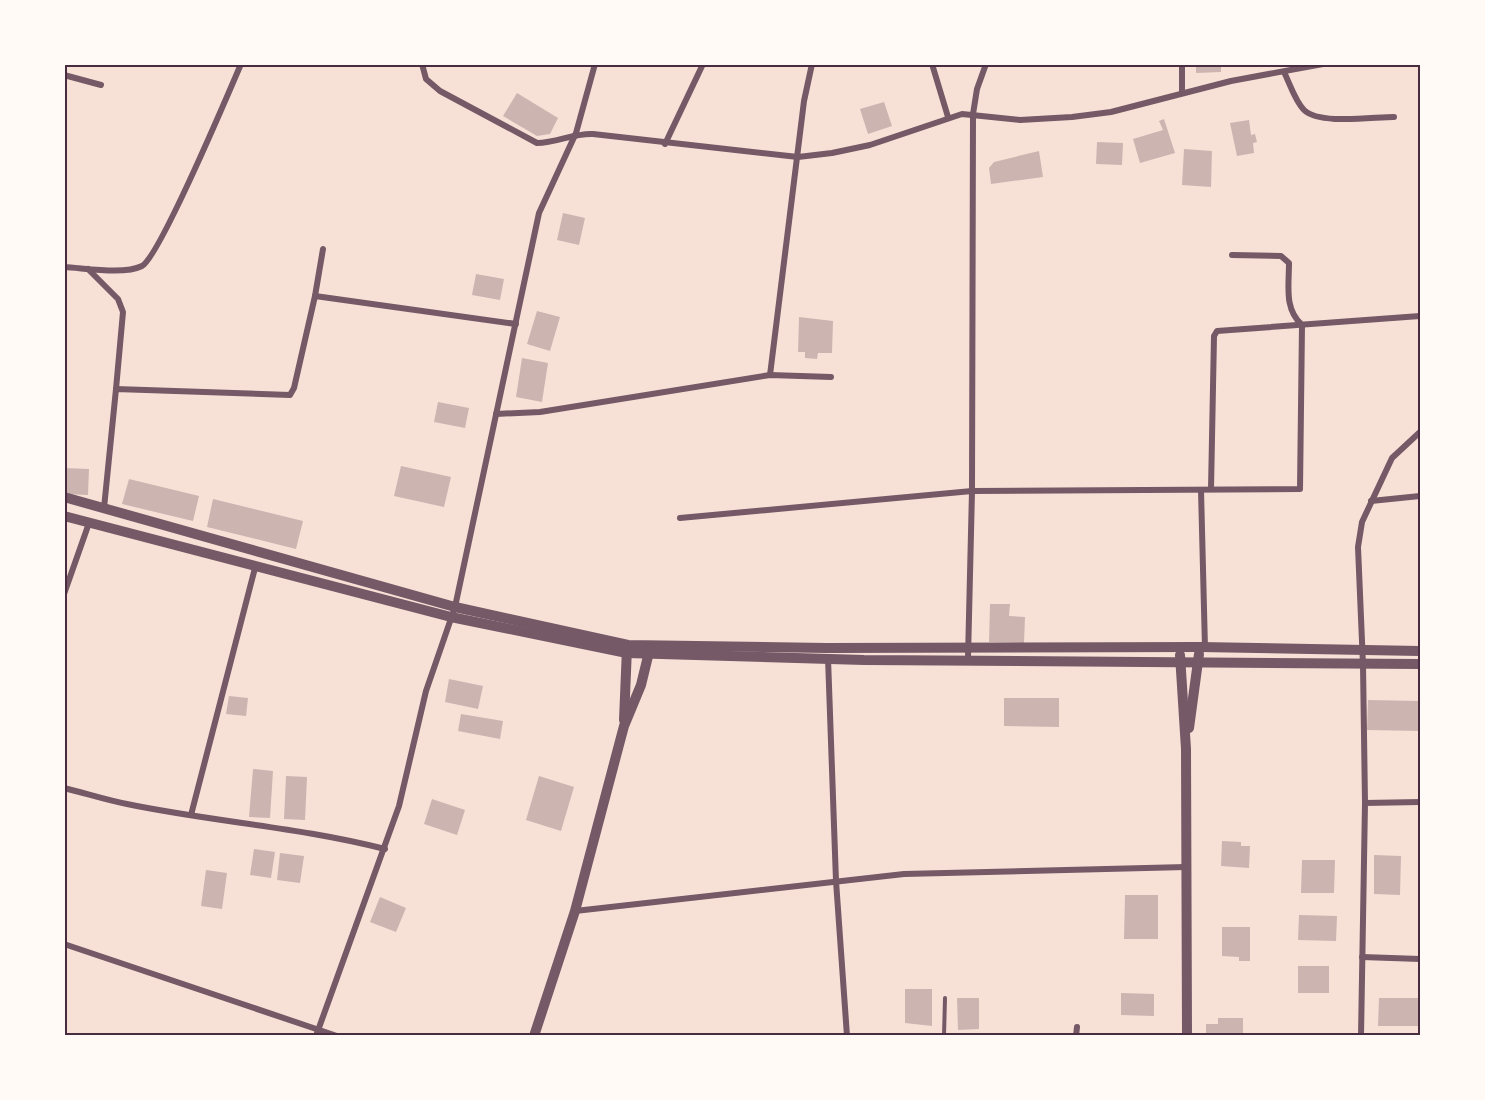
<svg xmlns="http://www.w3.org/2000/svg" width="1485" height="1100" font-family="'Fira Sans Condensed',sans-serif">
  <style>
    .building { fill: #ccb4b1 }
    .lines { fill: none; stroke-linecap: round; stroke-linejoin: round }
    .service { stroke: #755966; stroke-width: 4 }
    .minor { stroke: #755966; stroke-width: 6 }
    .tertiary { stroke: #755966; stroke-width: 10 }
    .neatline { fill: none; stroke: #4a2c40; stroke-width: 2 }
  </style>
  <rect width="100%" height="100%" fill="#f7e1d7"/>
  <g class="building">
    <polygon points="1196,64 1221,64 1221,72 1196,73"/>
    <polygon points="517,93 558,118 550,134 537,136 503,116"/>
    <polygon points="884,102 892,126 868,134 860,109"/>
    <polygon points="1164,119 1175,153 1140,163 1133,139 1163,130 1159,121"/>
    <polygon points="1249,120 1251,135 1255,134 1257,142 1253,143 1254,153 1237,156 1230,123"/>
    <polygon points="1097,142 1123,143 1122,165 1096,164"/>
    <polygon points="1184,149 1212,151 1211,187 1182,185"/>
    <polygon points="1039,151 1043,177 991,184 989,168 994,162"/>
    <polygon points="563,213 585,218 579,245 557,240"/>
    <polygon points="476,274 504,279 500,300 472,295"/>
    <polygon points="537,311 560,317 550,351 527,344"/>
    <polygon points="799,317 833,321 832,353 818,353 817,359 805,358 805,352 798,352"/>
    <polygon points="522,358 548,363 542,402 516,397"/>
    <polygon points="438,402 469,408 465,428 434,422"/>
    <polygon points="401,466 451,477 444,507 394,496"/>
    <polygon points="64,468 89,469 88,495 64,494"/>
    <polygon points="129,479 199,496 193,521 122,504"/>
    <polygon points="213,499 303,521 296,549 207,527"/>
    <polygon points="990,604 1010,604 1009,616 1025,617 1024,643 989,642"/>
    <polygon points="449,679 483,686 478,709 445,702"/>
    <polygon points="229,696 248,698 246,716 226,714"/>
    <polygon points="1004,698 1059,698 1059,727 1004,726"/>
    <polygon points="1368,700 1420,701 1420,731 1367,730"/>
    <polygon points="461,714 503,721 500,739 458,731"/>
    <polygon points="253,769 273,771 270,818 249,817"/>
    <polygon points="286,776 307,777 305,820 284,819"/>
    <polygon points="539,776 574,787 561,831 526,820"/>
    <polygon points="432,799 465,810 457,835 424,824"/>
    <polygon points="1222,841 1241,842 1241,846 1250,846 1249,868 1221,866"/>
    <polygon points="254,849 275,852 271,878 250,875"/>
    <polygon points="280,853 304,856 300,883 277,880"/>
    <polygon points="1374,855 1401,856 1400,895 1374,894"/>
    <polygon points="1302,860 1335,860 1334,893 1301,893"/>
    <polygon points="206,870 227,873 222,909 201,906"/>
    <polygon points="1125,895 1158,895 1158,939 1124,939"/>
    <polygon points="380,897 406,908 396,932 370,922"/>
    <polygon points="1299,915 1337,916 1336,941 1298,940"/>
    <polygon points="1222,927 1250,927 1250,961 1239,961 1239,957 1222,956"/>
    <rect x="1298" y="966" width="31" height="27"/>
    <polygon points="905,989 932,989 932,1026 905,1023"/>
    <polygon points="1121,993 1154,994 1154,1016 1121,1015"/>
    <polygon points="957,998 979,998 979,1029 958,1030"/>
    <polygon points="1379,998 1420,998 1420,1026 1378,1026"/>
    <polygon points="1218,1018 1243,1018 1243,1036 1206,1036 1206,1024 1218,1024"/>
  </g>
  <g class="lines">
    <polyline class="service" points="944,1036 945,998"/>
    <g class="minor">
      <path d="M422 64 426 79 440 91 537 143C557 143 573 133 593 134L798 157 832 153 870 145 962 114 1020 120 1072 117 1111 112 1231 81 1323 64"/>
      <polyline points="932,64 948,117"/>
      <path d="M1284 72C1290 84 1295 101 1304 110 1319 125 1373 117 1394 117"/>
      <polyline points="64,75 101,85"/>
      <polyline points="1182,93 1182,64"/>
      <polyline points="665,144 703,64"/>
      <path d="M64 267C85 268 124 275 142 266 160 256 228 94 241 64"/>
      <polyline points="88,269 118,299 123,312 116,389"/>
      <polyline points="315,296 323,249"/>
      <polyline points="770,375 804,101 812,64"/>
      <polyline points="496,414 540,412 770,375 831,377"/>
      <polyline points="1211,489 1214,336 1217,331 1420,316"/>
      <polyline points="1201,490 1205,648"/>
      <polyline points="1371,501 1420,496"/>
      <polyline points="104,508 116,389 290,395 294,388 315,296 516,324"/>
      <path d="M680 518 972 491 1300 489 1302 325C1284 309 1289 286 1289 263L1281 256 1232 255"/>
      <polyline points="64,594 89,523"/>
      <polyline points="828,658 836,881 847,1036"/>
      <polyline points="968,658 972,491 973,114 977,89 986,64"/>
      <path d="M64 788C85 793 106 800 127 804 213 822 300 827 385 849"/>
      <polyline points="1365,803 1420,802"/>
      <polyline points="191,815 255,568"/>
      <polyline points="575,911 904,874 1186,867"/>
      <polyline points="64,944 337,1036"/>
      <polyline points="1362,957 1420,959"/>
      <polyline points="316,1036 399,806 426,691 455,607 539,213 576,133 595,64"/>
      <polyline points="1076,1036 1077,1027"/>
      <polyline points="1361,1036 1365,803 1363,665 1358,547 1362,522 1392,458 1420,432"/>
    </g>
    <g class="tertiary">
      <polyline points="64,497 455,607 628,645 827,648 1200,647 1420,651"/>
      <polyline points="64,516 451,617 627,653 864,660 1420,664"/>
      <polyline points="1180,655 1186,749 1187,1036"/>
      <polyline points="624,720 627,648"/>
      <polyline points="1189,728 1199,654"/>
      <polyline points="534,1036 575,911 624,726 641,685 650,648"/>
    </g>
  </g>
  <rect width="1485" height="1100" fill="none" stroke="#fffaf5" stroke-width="132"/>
  <rect x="66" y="66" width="1353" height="968" class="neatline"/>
</svg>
